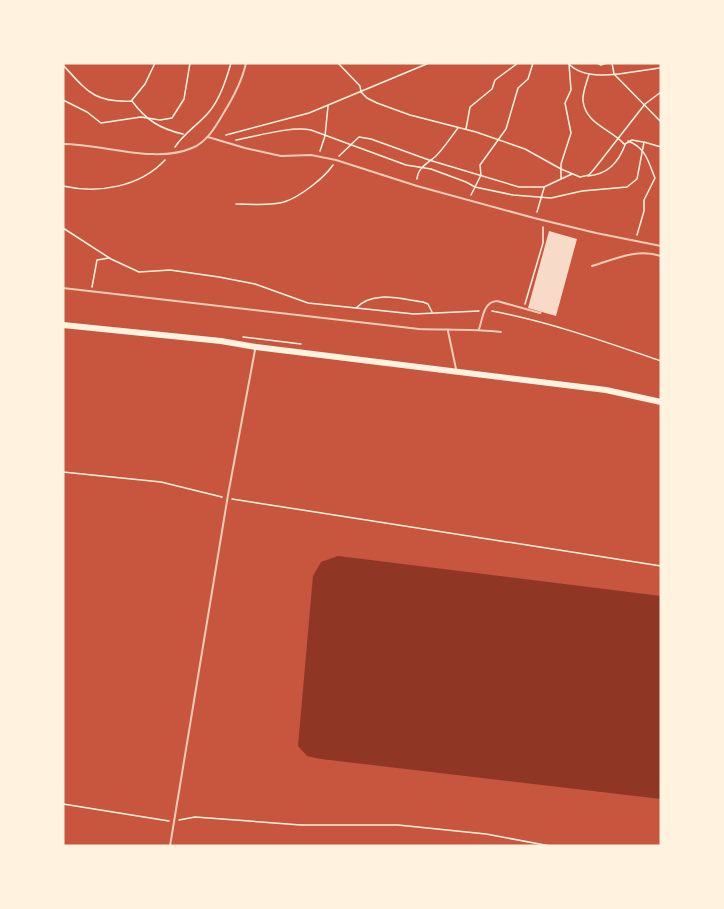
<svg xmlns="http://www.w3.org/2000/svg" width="724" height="909" font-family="'Open Sans',sans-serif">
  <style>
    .water { fill: #8f3625 }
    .building { fill: #f7dbc8 }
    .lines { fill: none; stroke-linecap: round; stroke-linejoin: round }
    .path { stroke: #fff3e0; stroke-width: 1.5 }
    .service { stroke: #f1ccb7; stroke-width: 2 }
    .secondary { stroke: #fff3e0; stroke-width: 6 }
  </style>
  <rect width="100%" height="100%" fill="#c8553d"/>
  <polygon class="water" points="338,556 661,596 661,799 321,759 307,756 298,746 313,576 321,562"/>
  <polygon class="building" points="549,231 577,239 556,316 528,308"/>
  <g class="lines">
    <g class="path">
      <polyline points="338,63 360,86 361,92 367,98 377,103 410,115 476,132 525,149 561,169 580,177 589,175 595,168 645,104 661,92"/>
      <polyline points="597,63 601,65 607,63"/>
      <polyline points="612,63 614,74 661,122"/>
      <path d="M569 64C589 85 636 70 661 68"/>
      <path d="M63 65C87 91 94 103 132 101 146 120 160 129 183 134"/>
      <polyline points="63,100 87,112 101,123 141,117 160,120 172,118 184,99 190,63"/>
      <polyline points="132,100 145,84 155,63"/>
      <polyline points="466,129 470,107 492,89 495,80 518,63"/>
      <polyline points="226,135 309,113 429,63"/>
      <path d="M236 140C258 136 290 126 311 130L406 165 431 169 466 182 475 187 513 195 551 198 582 191 627 187 637 179 644 142 661 147"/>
      <path d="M628 141C646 148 648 161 655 178L644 200V211L637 235"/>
      <polyline points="625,144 632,140 643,142"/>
      <path d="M175 147C184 133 198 125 209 112 220 99 226 80 231 63"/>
      <polyline points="320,151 325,136 328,106"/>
      <polyline points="339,156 359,137 371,139 429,160 519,187 544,187 561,179 561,164 571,133 565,103 571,90 569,64"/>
      <path d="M588 176C608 174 618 163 625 145 612 129 586 125 583 101 582 93 587 82 589 74"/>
      <path d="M417 179C418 167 428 163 436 156 444 148 451 137 458 128"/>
      <polyline points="561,179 572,174"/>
      <path d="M63 186C98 194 140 187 165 160"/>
      <polyline points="471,195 481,175 480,165 506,129 518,88 528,79 533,63"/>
      <path d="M236 204C249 204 272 206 284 202 300 197 324 178 333 165"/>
      <polyline points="537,212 544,188"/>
      <polyline points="63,228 111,259 139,272 170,270 219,277 255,284 308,303 414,314 479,311"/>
      <polyline points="92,287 97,260 109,258"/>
      <polyline points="525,304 543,243 543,227"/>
      <path d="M356 308C373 290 401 299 423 302L428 304 432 312"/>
      <path d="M492 311C550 322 606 342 661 361"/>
      <polyline points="243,337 301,344"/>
      <polyline points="63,472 161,482 222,497"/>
      <polyline points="232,499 661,566"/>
      <polyline points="63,804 169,821"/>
      <polyline points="179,820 195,817 301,825 398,825 486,834 550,846"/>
    </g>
    <g class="service">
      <polyline points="208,137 245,148 281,156 311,155 336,160 417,186 534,218 596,233 661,246"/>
      <path d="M63 144C103 144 155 164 192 148 207 142 216 126 223 114 233 98 242 82 246 63"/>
      <path d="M592 266C615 259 637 248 661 256"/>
      <path d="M63 288 419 329C446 330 474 329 501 332"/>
      <path d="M479 329C483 318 483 302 497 301L540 313 541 311"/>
      <polyline points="448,331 456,369"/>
      <polyline points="170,846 228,495 255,350"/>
    </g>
    <polyline class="secondary" points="63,325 221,341 256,347 606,390 661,402"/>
  </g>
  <rect width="724" height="909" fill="none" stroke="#fff3e0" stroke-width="129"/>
</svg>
